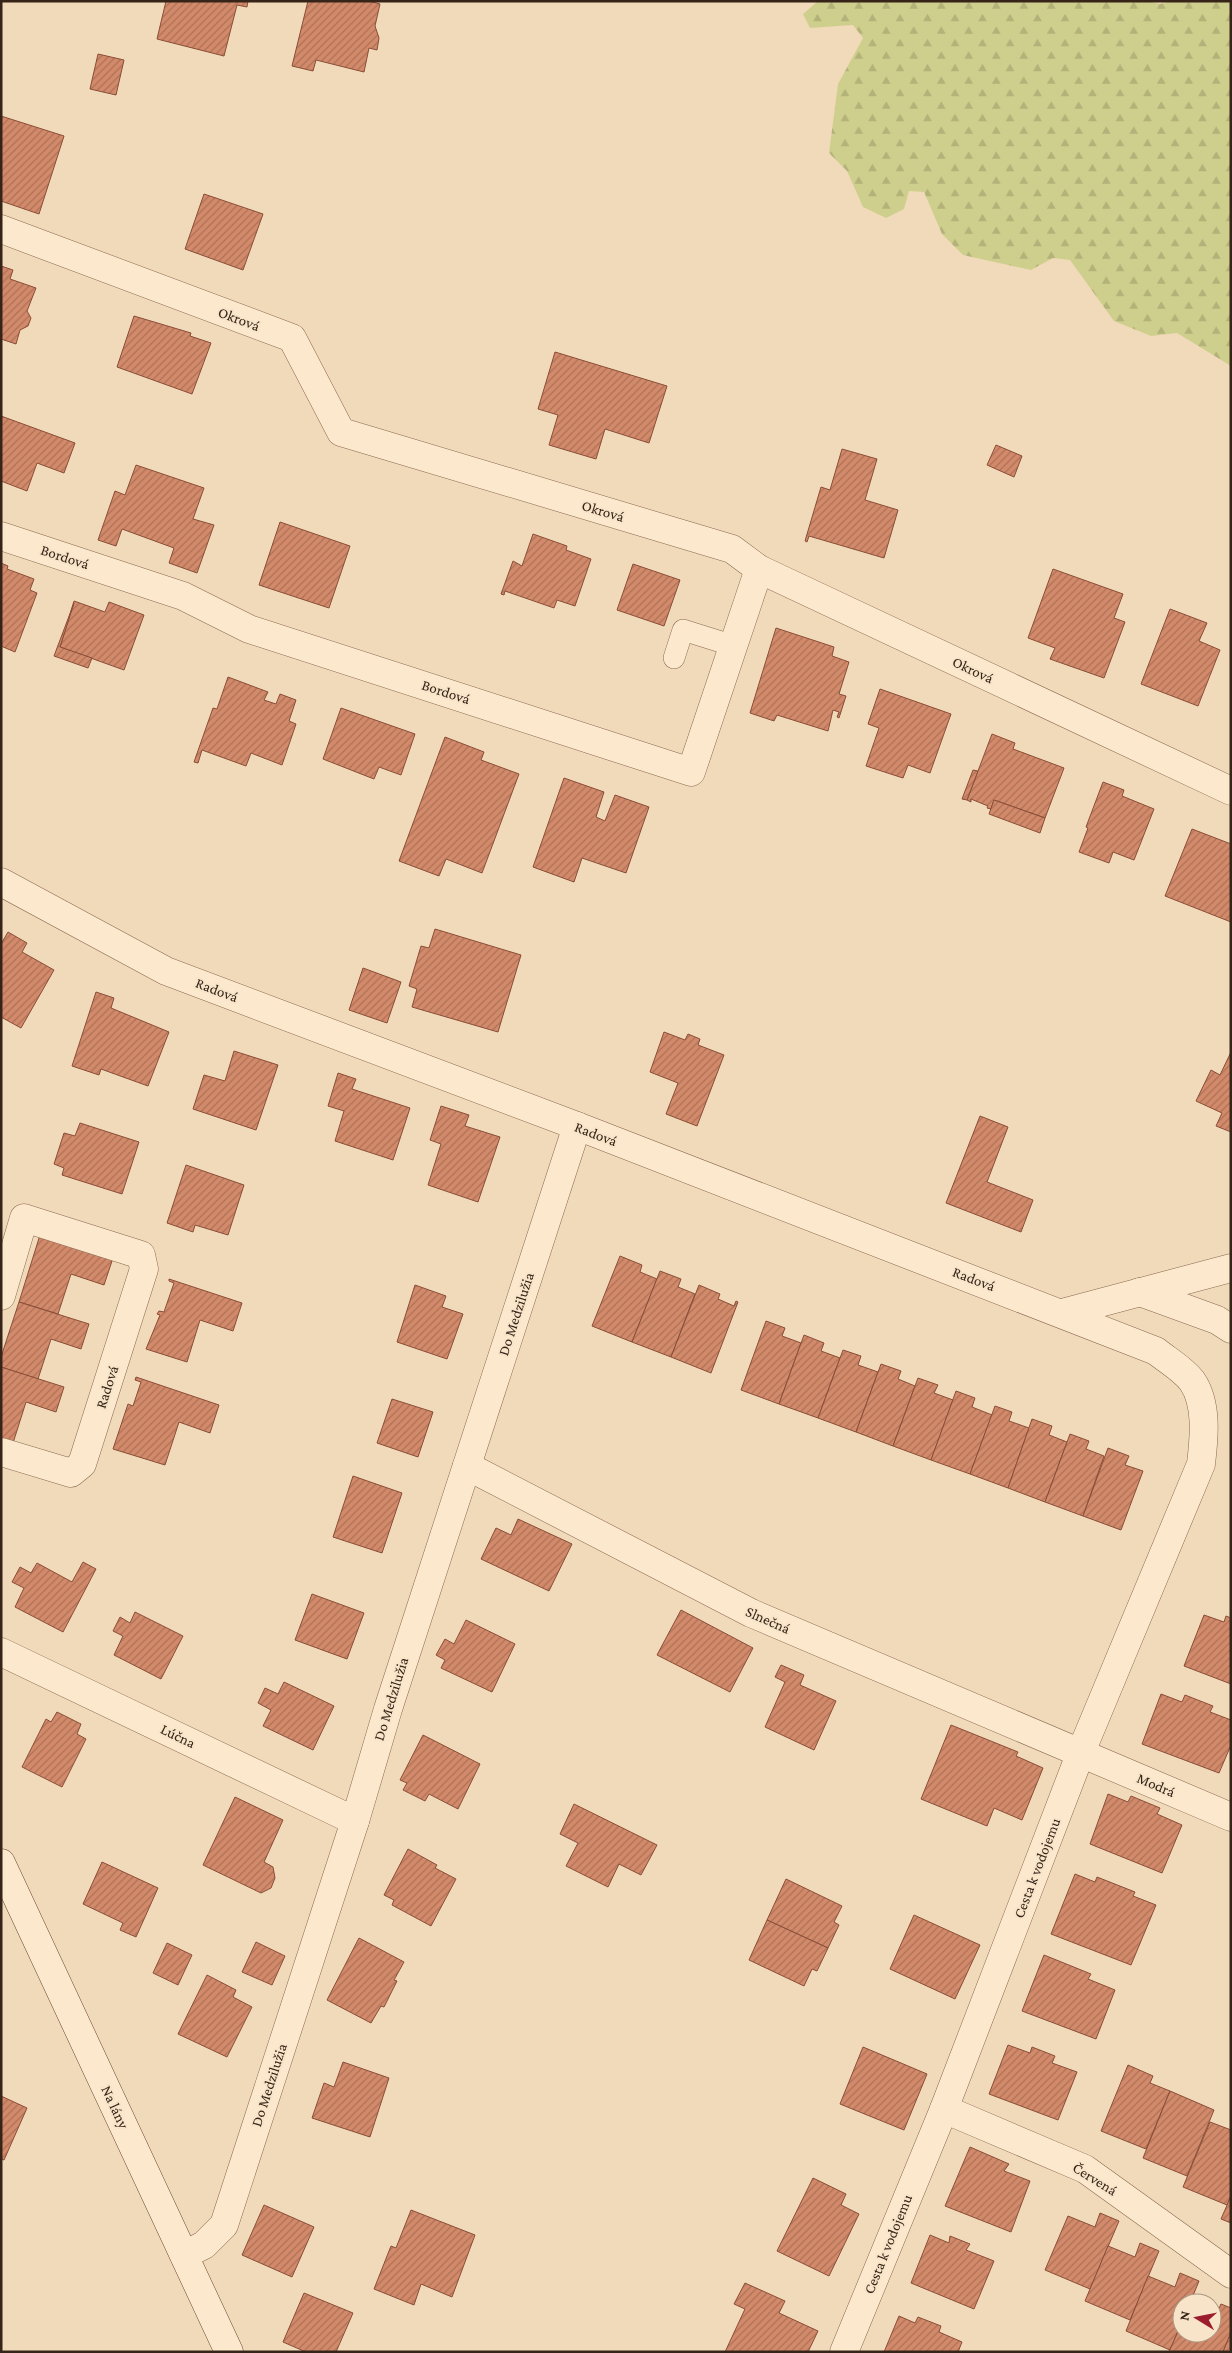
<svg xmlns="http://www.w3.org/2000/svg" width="1232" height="2353" font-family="'Crimson Pro',serif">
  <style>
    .forest { fill: url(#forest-firs) }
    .building { fill: url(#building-hatch); stroke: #8a4d37 }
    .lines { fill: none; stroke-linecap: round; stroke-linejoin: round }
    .lane-casing { stroke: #896953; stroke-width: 22 }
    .street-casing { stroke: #896953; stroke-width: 29 }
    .secondary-casing { stroke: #6a4a36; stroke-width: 29 }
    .lane { stroke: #fce8cc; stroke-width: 21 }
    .street { stroke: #fce8cc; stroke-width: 28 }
    .secondary { stroke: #fce8cc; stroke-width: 28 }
    .labels { text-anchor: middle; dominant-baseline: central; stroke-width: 4; stroke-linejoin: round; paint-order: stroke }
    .street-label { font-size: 15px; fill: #362419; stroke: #f8e5c9 }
  </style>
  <defs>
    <pattern id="forest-firs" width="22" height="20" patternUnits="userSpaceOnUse" patternTransform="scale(1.25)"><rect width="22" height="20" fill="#cfcf8d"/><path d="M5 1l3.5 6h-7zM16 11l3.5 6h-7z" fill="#b2b279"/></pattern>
    <pattern id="building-hatch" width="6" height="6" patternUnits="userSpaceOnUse" patternTransform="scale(1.25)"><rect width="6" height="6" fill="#d38a6b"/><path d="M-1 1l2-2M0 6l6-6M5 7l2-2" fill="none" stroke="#ac7157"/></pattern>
  </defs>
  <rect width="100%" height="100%" fill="#f1dab9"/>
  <polygon class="forest" points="818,1 1146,1 1160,4 1172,1 1231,1 1231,366 1177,333 1151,336 1114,321 1070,260 1053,258 1031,270 963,255 942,234 924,192 909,191 904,209 886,218 863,207 847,171 829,153 838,84 863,38 853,25 810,28 803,14"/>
  <g class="building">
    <polygon points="166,1 248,1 247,7 237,5 224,56 157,39"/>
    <polygon points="308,1 369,1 380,4 375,26 379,38 377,50 369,48 364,72 316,60 313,71 292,66"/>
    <polygon points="98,54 124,60 116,95 90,89"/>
    <polygon points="1,116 64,136 39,214 1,201"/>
    <polygon points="204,194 263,214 243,270 185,249"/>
    <polygon points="1,266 13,270 10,279 36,288 27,311 31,318 28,326 20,330 16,344 1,339"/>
    <polygon points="134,316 191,333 190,336 211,343 192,394 117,367"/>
    <polygon points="555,352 667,386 649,443 605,429 596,459 549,445 558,415 538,409"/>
    <polygon points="1,416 75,443 64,473 37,463 27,491 1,481"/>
    <polygon points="996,445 1022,456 1014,477 987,465"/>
    <polygon points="842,449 877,459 865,500 898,510 884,558 809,536 807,542 805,541 821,487 830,490"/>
    <polygon points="136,465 204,488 193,519 214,525 197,573 169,563 174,548 122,529 116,546 98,540 115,491 125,495"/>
    <polygon points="280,522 350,546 329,608 259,585"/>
    <polygon points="533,534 567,546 566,550 591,559 575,606 557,600 554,608 505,591 504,595 501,594 513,561 522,566"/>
    <polygon points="1,563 8,566 7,569 34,579 30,590 37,593 15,652 1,646"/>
    <polygon points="633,564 680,580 664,626 617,610"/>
    <polygon points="1053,569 1123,594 1114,618 1125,622 1104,678 1050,659 1055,648 1028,638"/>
    <polygon points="74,601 105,612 109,602 144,615 124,670 60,647"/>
    <polygon points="74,603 60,647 92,658 88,668 54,656"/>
    <polygon points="1170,609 1207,623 1199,641 1220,650 1198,706 1141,684"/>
    <polygon points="776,628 834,647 832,656 849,662 839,694 846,696 839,718 837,717 839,712 833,710 828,731 777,715 774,721 750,713"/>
    <polygon points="228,677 268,692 264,700 276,704 280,694 296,700 289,721 296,724 282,765 251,753 246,766 202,750 198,763 194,762 213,708 217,709"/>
    <polygon points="880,689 951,714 930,773 908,765 903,778 866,766 879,728 868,724"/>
    <polygon points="341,708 415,734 401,775 379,767 374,779 323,759"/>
    <polygon points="992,734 1015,743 1013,749 1064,768 1045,818 994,800 991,809 987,808 988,806 971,799 971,802 967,800"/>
    <polygon points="445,737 484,752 481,760 519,774 482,873 446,859 439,876 399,861"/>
    <polygon points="973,770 978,771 967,800 962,799"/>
    <polygon points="564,778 604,792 596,817 605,821 615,795 649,807 626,873 582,858 574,882 533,867"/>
    <polygon points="1103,782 1124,790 1122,796 1154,809 1134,860 1113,852 1109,863 1079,852 1088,828 1086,827"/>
    <polygon points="994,800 1045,818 1040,833 989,814"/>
    <polygon points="1192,829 1231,844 1231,922 1165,896"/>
    <polygon points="435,929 521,955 498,1032 412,1007 417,989 409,986 421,946 429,948"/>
    <polygon points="8,932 27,943 22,952 54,970 21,1028 1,1017 1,944"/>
    <polygon points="363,968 401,982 387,1023 349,1010"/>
    <polygon points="96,992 114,998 111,1008 169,1032 148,1086 101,1069 99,1075 72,1066"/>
    <polygon points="664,1032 685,1040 688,1034 700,1039 698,1045 724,1055 697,1126 666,1114 678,1083 650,1072"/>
    <polygon points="234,1051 278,1065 256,1130 193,1109 204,1075 225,1081"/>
    <polygon points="1231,1052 1231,1132 1216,1126 1222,1113 1196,1101 1211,1070 1220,1075"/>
    <polygon points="338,1073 356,1079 352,1089 410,1108 393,1160 335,1141 344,1111 328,1106"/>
    <polygon points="441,1106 469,1115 465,1126 500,1137 478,1202 428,1185 441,1144 430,1140"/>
    <polygon points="980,1116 1008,1127 987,1182 1033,1200 1021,1232 946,1203"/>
    <polygon points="80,1123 139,1142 122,1194 62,1175 64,1168 54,1164 64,1133 75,1136"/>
    <polygon points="186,1165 244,1185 228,1235 195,1225 193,1232 167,1223"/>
    <polygon points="40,1235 113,1258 104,1285 71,1274 58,1314 19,1302"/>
    <polygon points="620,1256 642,1265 640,1272 657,1279 632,1342 592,1326"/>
    <polygon points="660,1271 681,1279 678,1287 695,1294 671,1357 632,1342"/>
    <polygon points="169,1279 242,1303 233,1331 200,1320 187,1362 146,1349 160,1315 157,1314 159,1311 164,1312 174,1283 169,1281"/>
    <polygon points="415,1285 446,1296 442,1307 463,1314 447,1359 397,1342"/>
    <polygon points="699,1285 720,1294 718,1299 734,1306 736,1301 738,1302 711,1373 671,1357"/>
    <polygon points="19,1302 89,1324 81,1349 51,1339 38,1379 1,1367 1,1357"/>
    <polygon points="766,1321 785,1328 782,1336 801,1343 779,1404 741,1390"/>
    <polygon points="804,1335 824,1343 821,1351 840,1358 818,1418 779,1404"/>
    <polygon points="843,1350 861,1356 858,1365 878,1372 856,1432 818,1418"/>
    <polygon points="881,1364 901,1371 898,1379 915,1386 893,1446 856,1432"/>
    <polygon points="1,1367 64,1387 56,1412 26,1402 13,1443 1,1439"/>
    <polygon points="136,1377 219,1405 210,1433 179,1422 165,1465 113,1449 128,1404 133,1406 141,1382 135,1380"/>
    <polygon points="918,1378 938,1385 934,1393 953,1400 931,1460 893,1446"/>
    <polygon points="956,1391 975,1398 972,1407 992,1415 970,1474 931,1460"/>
    <polygon points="392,1399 433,1412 418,1457 377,1443"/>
    <polygon points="995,1406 1012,1412 1009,1421 1029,1428 1008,1488 970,1474"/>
    <polygon points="1032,1419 1052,1426 1049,1435 1067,1442 1045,1502 1008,1488"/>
    <polygon points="1070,1434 1089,1441 1086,1449 1104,1456 1083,1516 1045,1502"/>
    <polygon points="1108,1448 1129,1456 1125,1465 1143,1471 1121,1530 1083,1516"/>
    <polygon points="353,1476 402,1493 382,1553 333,1537"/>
    <polygon points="518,1519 572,1544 549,1591 481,1559 496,1528 511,1535"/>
    <polygon points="83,1562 96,1569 63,1632 15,1607 24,1588 12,1582 20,1567 31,1573 37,1563 72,1582"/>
    <polygon points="312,1594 364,1613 347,1659 295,1640"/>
    <polygon points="681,1610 753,1648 730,1692 657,1655"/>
    <polygon points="135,1612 183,1636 161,1679 114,1655 123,1636 113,1631 120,1617 130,1623"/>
    <polygon points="1204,1615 1224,1622 1226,1616 1231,1618 1231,1684 1184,1666"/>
    <polygon points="466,1620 515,1644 492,1692 441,1668 445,1660 436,1655 445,1639 454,1644"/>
    <polygon points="781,1665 804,1675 800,1685 836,1701 814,1750 765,1727 785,1682 775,1677"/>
    <polygon points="284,1682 334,1706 313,1750 263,1726 271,1710 258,1703 265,1688 278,1694"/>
    <polygon points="1161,1694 1182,1702 1185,1695 1213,1706 1210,1712 1231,1720 1231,1745 1219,1773 1142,1744"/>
    <polygon points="57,1712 81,1724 77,1734 86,1739 62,1787 22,1767 46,1719 51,1722"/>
    <polygon points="951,1725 1018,1752 1016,1756 1043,1768 1022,1820 994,1808 987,1826 921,1799"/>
    <polygon points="423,1735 480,1764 458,1809 429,1794 425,1801 403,1790 407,1783 400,1780"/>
    <polygon points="1108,1794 1128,1802 1131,1796 1160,1808 1157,1814 1182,1825 1162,1873 1090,1844"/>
    <polygon points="235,1797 283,1820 264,1862 273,1867 275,1878 271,1888 261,1893 203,1865"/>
    <polygon points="574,1804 657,1845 641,1875 619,1864 608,1887 566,1866 578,1843 560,1834"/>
    <polygon points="408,1849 437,1865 435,1868 456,1879 431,1926 392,1905 394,1900 384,1895"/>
    <polygon points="102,1862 158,1888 136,1937 120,1930 123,1923 83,1904"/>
    <polygon points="1075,1874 1095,1882 1097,1877 1135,1892 1133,1896 1156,1905 1131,1965 1051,1934"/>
    <polygon points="786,1879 842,1906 834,1922 839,1925 828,1948 767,1920"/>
    <polygon points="914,1915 980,1945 955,1999 890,1969"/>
    <polygon points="767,1920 828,1948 817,1971 812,1969 804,1986 749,1960"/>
    <polygon points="359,1938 404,1962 394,1980 397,1981 384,2007 381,2006 371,2023 327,2000"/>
    <polygon points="256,1942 285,1956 272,1985 242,1972"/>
    <polygon points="167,1943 192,1955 178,1985 153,1973"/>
    <polygon points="1044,1955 1091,1974 1088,1979 1115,1990 1096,2039 1022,2011"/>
    <polygon points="207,1975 236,1990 233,1997 252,2007 227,2057 178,2034"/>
    <polygon points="1008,2045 1030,2053 1032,2047 1055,2056 1052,2063 1077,2072 1058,2120 989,2094"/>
    <polygon points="863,2047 927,2074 904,2130 840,2104"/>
    <polygon points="343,2062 389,2078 370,2137 312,2118 324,2083 334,2087"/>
    <polygon points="1128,2065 1153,2076 1150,2083 1170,2091 1146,2149 1101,2131"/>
    <polygon points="1170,2091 1214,2110 1187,2176 1143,2158"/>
    <polygon points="1,2096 27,2108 4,2160 1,2159"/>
    <polygon points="1210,2122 1231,2130 1231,2196 1227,2205 1183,2187"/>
    <polygon points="970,2147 1009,2164 1004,2171 1030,2181 1011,2232 945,2206"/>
    <polygon points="813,2178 846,2194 841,2205 859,2214 829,2276 777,2251"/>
    <polygon points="1231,2196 1231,2223 1221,2219"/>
    <polygon points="264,2205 314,2227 292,2277 242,2255"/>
    <polygon points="411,2210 475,2235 452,2297 421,2284 414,2305 374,2289 391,2246 396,2248"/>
    <polygon points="1100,2213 1119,2221 1090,2289 1045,2270 1068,2216 1095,2227"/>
    <polygon points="930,2235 949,2243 950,2236 970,2244 966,2250 994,2261 974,2309 911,2283"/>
    <polygon points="1140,2243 1159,2251 1130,2320 1085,2301 1108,2246 1135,2257"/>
    <polygon points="1180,2273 1199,2281 1190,2303 1182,2303 1182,2322 1170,2350 1126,2331 1148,2276 1175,2287"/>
    <polygon points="745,2283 785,2301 779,2313 818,2331 808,2352 725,2352 745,2309 734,2304"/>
    <polygon points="304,2293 353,2313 336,2352 306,2352 283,2342"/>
    <polygon points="1221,2304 1231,2308 1231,2332 1223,2352 1169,2352 1182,2322 1182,2333 1212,2333 1212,2316 1215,2317"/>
    <polygon points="899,2316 915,2323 918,2317 941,2326 939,2332 962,2342 958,2352 884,2352"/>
    <polygon points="1229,2337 1231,2337 1231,2352 1223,2352"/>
  </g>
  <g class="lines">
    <defs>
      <polyline id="lane" points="674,658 683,630 734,646"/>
      <g id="street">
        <polyline points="1,229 292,338 341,432 732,549 759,569 1231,791"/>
        <polyline points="1,536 183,596 249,629 691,772 759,569"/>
        <path d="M1 882 166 971 577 1126 1156 1351C1167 1360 1183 1369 1192 1381 1208 1404 1204 1439 1201 1464L1081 1752 944 2109 844 2352"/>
        <polyline points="1140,1292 1217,1320 1231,1329"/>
        <polyline points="1,1296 24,1218 141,1255 144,1269 82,1464 71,1473 1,1452"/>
        <polyline points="1062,1313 1231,1268"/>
        <polyline points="467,1466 751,1613 1231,1817"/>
        <polyline points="1,1652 355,1821"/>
        <polyline points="944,2109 1085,2169 1231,2274"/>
        <polyline points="184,2255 204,2245 224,2225 355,1821 388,1709 577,1126"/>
      </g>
      <polyline id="secondary" points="1,1863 229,2352"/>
    </defs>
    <use href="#lane" class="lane-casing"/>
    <use href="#street" class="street-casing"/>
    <use href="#secondary" class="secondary-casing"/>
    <use href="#lane" class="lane"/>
    <use href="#street" class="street"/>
    <use href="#secondary" class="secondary"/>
  </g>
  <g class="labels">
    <g class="street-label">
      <text transform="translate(239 319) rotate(21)">Okrová</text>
      <text transform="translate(603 511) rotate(17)">Okrová</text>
      <text transform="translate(65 557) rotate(18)">Bordová</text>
      <text transform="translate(973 670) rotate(25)">Okrová</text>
      <text transform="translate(446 692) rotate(18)">Bordová</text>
      <text transform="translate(217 990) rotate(21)">Radová</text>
      <text transform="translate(596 1134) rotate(21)">Radová</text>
      <text transform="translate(974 1279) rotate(21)">Radová</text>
      <text transform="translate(516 1314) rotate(-72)">Do Medzilužia</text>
      <text transform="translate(107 1387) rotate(-72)">Radová</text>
      <text transform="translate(768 1620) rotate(24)">Slnečná</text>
      <text transform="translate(391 1699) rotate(-73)">Do Medzilužia</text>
      <text transform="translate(178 1736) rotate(26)">Lúčna</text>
      <text transform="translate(1156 1785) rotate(23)">Modrá</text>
      <text transform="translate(1037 1868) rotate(-69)">Cesta k vodojemu</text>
      <text transform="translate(269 2085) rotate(-72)">Do Medzilužia</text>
      <text transform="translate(115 2107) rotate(65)">Na lány</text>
      <text transform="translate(1095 2179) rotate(32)">Červená</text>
      <text transform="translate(888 2244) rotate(-68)">Cesta k vodojemu</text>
    </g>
  </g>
  <rect width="1232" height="2353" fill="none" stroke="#362419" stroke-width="5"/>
  <g transform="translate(1197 2318) rotate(280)"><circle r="24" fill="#f8e5c9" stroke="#aa9883"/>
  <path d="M0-4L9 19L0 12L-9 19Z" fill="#9c1e2e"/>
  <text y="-8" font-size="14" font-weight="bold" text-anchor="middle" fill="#362419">N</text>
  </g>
</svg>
